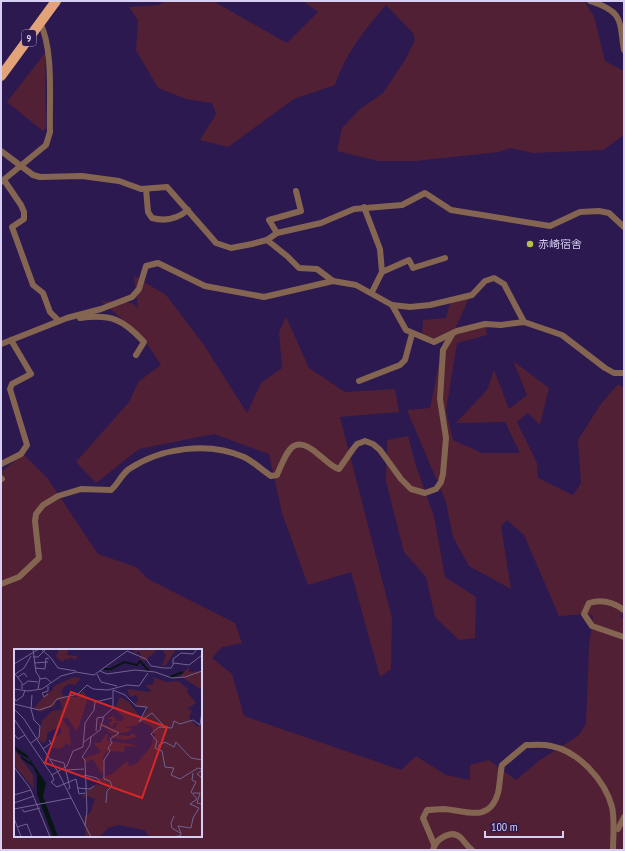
<svg xmlns="http://www.w3.org/2000/svg" width="625" height="851" font-family="'PT Sans Narrow','Noto Sans JP',sans-serif">
  <style>
    .green { fill: #512035; fill-rule: evenodd }
    .lines { fill: none; stroke-linecap: round; stroke-linejoin: round }
    .minor { stroke: #846551; stroke-width: 6 }
    .primary { stroke: #e2a378; stroke-width: 10 }
    .poi-dot { fill: #b4c24a; stroke: #2c1950; stroke-width: 1.5 }
    .labels { text-anchor: middle; dominant-baseline: central; stroke-width: 3.5; stroke-linejoin: round; paint-order: stroke }
    .shield { fill: #2c1950; stroke: #a499c1; stroke-width: 1 }
    .shield-label { font-size: 10px; font-weight: bold; fill: #d7d0f2 }
    .poi-label { font-size: 11px; fill: #d7d0f2; stroke: #2c1950; text-anchor: start }
    .inset-river { fill: none; stroke: #081613; stroke-width: 2 }
    .inset-road { fill: none; stroke: #706291; stroke-width: 1 }
    .view { fill: #d62828; fill-opacity: 0.15; stroke: #d62828; stroke-width: 2 }
    .inset-edge { fill: none; stroke: #d7d0f2; stroke-width: 2 }
  </style>
  <rect width="100%" height="100%" fill="#2c1950"/>
  <g class="green">
    <path d="M166 1H213L287 43 318 12 303 1H584L594 16 605 61 624 71V135L603 150 533 153 511 148 499 152 415 161H378L337 151 342 128 360 109 383 93 405 60 415 40 413 33 386 5C365 29 345 54 335 85L294 99 228 147 200 140 216 114 212 103 186 99 158 88 136 50 138 20 129 7 158 5Z"/>
    <polygon points="45,53 46,128 43,131 7,102"/>
    <polygon points="134,276 166,295 204,345 247,413 261,383 282,368 279,332 286,317 309,368 345,392 395,389 399,412 340,417 392,618 391,669 380,677 351,572 308,585 282,513 269,454 214,434 139,449 96,483 76,462 129,402 139,381 161,365 142,336 101,301 132,303 138,308"/>
    <path d="M469 298 454 331 485 323 487 335 457 343 446 411 453 440 482 453H520L505 422 456 423 487 390 494 370 509 409 527 395 513 361 549 388 540 425 528 413 517 422 537 463 538 478 573 495 581 483 578 440 600 405 618 384 624 388V609L621 617 624 618V850H1V472L23 454 48 479 98 554 136 567 148 579 235 623 242 643 222 647 212 658 232 674 244 716 401 770 416 756 446 775 470 780V765L489 760 516 780 540 760 578 736 586 724 589 646 593 616 588 614 559 616 524 535 507 520 501 526 511 589 469 566 453 537 446 502 407 410 430 408 444 339 422 337 423 320 446 318 450 303ZM15 650H201V836H15Z"/>
    <polygon points="408,436 416,466 434,516 445,577 476,597 475,638 459,640 435,617 426,577 404,552 386,481 387,440"/>
  </g>
  <g class="lines">
    <g class="minor">
      <path d="M590 1C624 12 619 20 624 50"/>
      <polyline points="1,151 33,175 40,177 82,176 119,181 141,189 167,187 211,237 216,243 231,248 252,244 267,240 277,233 321,223 354,209 402,205 425,193 451,210 550,226 580,212 599,211 609,213 624,227"/>
      <polyline points="4,180 21,205 24,212 24,219 12,227 33,285 43,293 50,312 59,321"/>
      <path d="M1 182 46 145 50 132C49 102 54 49 40 23"/>
      <path d="M146 189 148 212 152 218C166 222 177 219 188 210"/>
      <polyline points="364,207 380,249 382,272 372,292"/>
      <polyline points="277,233 269,220 301,211 296,191"/>
      <polyline points="267,240 287,256 299,268 317,269 333,281"/>
      <polyline points="382,272 409,260 413,268 445,258"/>
      <polyline points="392,305 406,330 434,342 457,331 485,324 501,325 524,322 562,335 605,368 614,373 624,373"/>
      <path d="M80 318C111 314 123 319 144 342L136 355"/>
      <polyline points="1,344 67,318 101,309 132,297 139,289 146,266 158,263 205,286 264,297 333,281 356,285 392,305 410,307 430,305 472,295 485,281 494,278 504,284 524,322"/>
      <polyline points="359,381 400,365 405,360 412,334"/>
      <polyline points="1,464 21,454 27,445 10,389 12,384 31,374 11,340"/>
      <polyline points="1,478 2,479"/>
      <path d="M1 584 19 577 39 558 35 521 36 514 43 505 58 496 81 489 111 490C118 484 121 475 129 469 161 448 208 441 244 457 254 462 262 470 271 476L277 475C287 452 293 431 319 455 326 460 331 467 339 469L353 449 357 444 365 441 373 444 380 450 401 479 411 489 425 493 436 489 441 482 443 474 446 438 440 399 443 350 453 333"/>
      <path d="M624 610C613 602 602 599 589 603L584 614 592 626 624 637"/>
      <polyline points="618,829 624,817"/>
      <path d="M434 844 423 818 427 810C432 810 438 809 443 809 465 810 489 824 498 793 500 784 500 774 502 765L526 745C534 745 543 744 551 746 578 751 605 780 612 807 615 820 613 836 613 850"/>
      <path d="M433 850C435 840 451 828 461 838 465 842 467 846 472 850"/>
    </g>
    <polyline class="primary" points="1,76 56,1"/>
  </g>
  <circle class="poi-dot" cx="530" cy="244" r="4"/>
  <g class="labels">
    <rect class="shield" x="22" y="30" width="14" height="16" rx="3"/>
    <g class="shield-label">
      <text x="29" y="38">9</text>
    </g>
    <g class="poi-label">
      <text x="538" y="244">赤崎宿舎</text>
    </g>
  </g>
  <g transform="translate(14 649)">
    <rect width="188" height="188" fill="#2c1950"/>
    <path d="M45 0H54L53 6 64 7 61 11 56 8 55 11 51 10 48 13 42 8ZM121 0H144L131 12 125 10 127 7 125 2 118 6ZM148 0H162L152 16 148 17 152 6ZM175 18V23L188 22V41L166 27ZM60 28 67 29 61 36 55 35 50 38 47 43 50 47 63 48 69 42 72 45 73 52 65 77 62 82 53 68 48 70 55 79 57 94 56 97 52 94 48 99H38L39 91 48 83 46 78 33 84V90L30 94 24 91 28 72 38 62 48 60 46 51 42 52 41 57 27 63 20 59 33 44 38 42 40 37ZM138 28 153 33 164 32 174 40 173 43 182 54 173 60 178 61 175 69 184 78 188 73V188H136L130 181 104 176 94 179 86 188H72L70 168 76 164 81 150 72 147 68 149 69 146 82 135 91 137 85 134 84 130 98 125 112 113H114L115 117 122 115 135 100 139 93 138 90 141 87 137 77 126 72 124 76 111 78 119 80 111 84H95V82L88 77 85 79V73L100 80 104 74H100L98 79 94 73H98V70H93L98 67 102 70 101 72H108L111 69 100 60 106 48 115 53 127 69 134 60 122 57 120 54 124 52V49L122 46 116 48 113 40 135 43 137 41 131 36H138L141 31ZM119 84 123 88 110 91 97 88 98 85 115 87ZM92 85H94L93 92 117 95 124 98 111 97 110 103 94 102 89 107 90 123 87 124 79 110 70 114 71 111 68 110 88 103 79 94H86ZM0 100 19 126 20 140 0 116Z" fill="#512035"/>
    <path d="M0 97 13 106 32 134 29 147 44 188H39L23 145V126L15 110 4 104Z" fill="#081613"/>
    <path class="inset-river" d="M90 20H97L110 13 123 16 126 12 135 22M156 28 169 23M7 108 18 116"/>
    <path class="inset-road" d="M19 0 22 23 26 29 24 40M27 0 37 9 44 19 62 22M19 8H24L32 0M20 14 34 13M0 15 25 0M159 15V10L167 4 179 5 183 0M21 19 31 20 32 9 35 10M86 22 93 25 121 21 141 23 158 29 171 28 188 22M1 25 8 34V40M83 25 87 33 103 37M0 26 10 19 17 7M4 28 10 24 13 28M26 30 32 29 38 34M9 36 14 32 24 33M0 40 14 42 28 40 47 27 62 23 80 26 113 2 132 10 137 17 150 19H157L160 14 175 16 188 6M99 41 111 46 122 57 133 58 125 73 138 64 150 77M34 45 30 48 28 44 34 42V37M0 48 2 52 9 47 11 41M0 55 25 61 37 57 43 50 64 45 73 36 79 40 94 41 113 36 125 37 134 24M0 60 10 70 44 123 77 188M188 62 186 76 179 71 166 75 160 72 158 79 145 78 137 85 143 92 141 99 148 102 151 118 160 119 157 126 166 130 184 119 188 120M0 70 38 126 40 131 37 133 43 138 62 130 65 145 71 144M88 76 105 84 96 90 98 94 94 99 96 102 90 111V130L96 132 98 137 93 142 92 154M82 82 83 69 89 68M0 85 4 90 11 86M70 93 86 81 90 67 99 59V41M17 94 25 88 26 77 20 71 17 60 18 46M145 99V96L151 93 160 98 162 93 177 109 188 111M29 100 37 94 35 91M36 110 50 114 56 139 54 140M0 118 16 139 36 188M52 121 70 120M188 121 183 125 188 129M38 126 53 117 59 102 69 98 71 74 80 61 81 53 98 49M70 126 83 129 86 133M63 139 76 140 80 137M179 144H186L183 154 188 155M0 146 17 141M0 154 20 147M0 160 57 149M8 160 10 163 26 159M160 167 157 174 158 179 166 184M0 169 7 188M71 177 73 162 71 111 68 108 76 96 77 87M3 178 13 175 18 188M167 184 164 177 177 179 179 169 185 159 176 155 183 150 177 143 182 133 178 131 179 124M156 188 166 187 167 184"/>
    <path class="view" d="M57 43 153 78 128 149 31 114Z"/>
    <rect width="188" height="188" class="inset-edge"/>
  </g>
  <rect width="625" height="851" fill="none" stroke="#d7d0f2" stroke-width="4"/>
  <path d="M485 831v6h78v-6" fill="none" stroke="#d7d0f2" stroke-width="2"/>
  <text x="491" y="831" font-size="12" fill="#d7d0f2" stroke="#2c1950" stroke-width="3" paint-order="stroke">100 m</text>
</svg>
